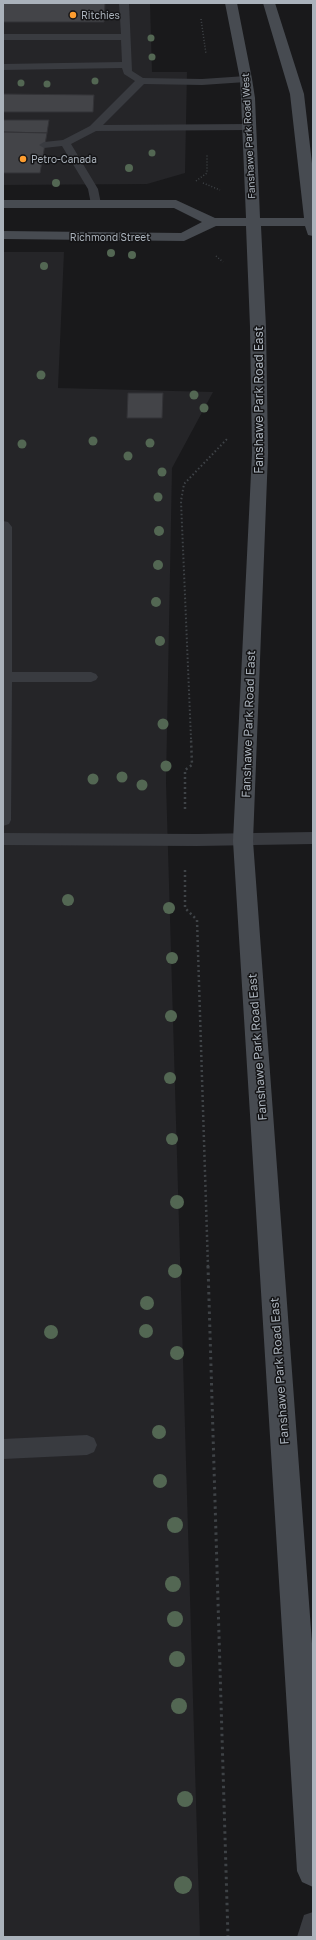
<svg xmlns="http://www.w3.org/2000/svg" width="316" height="1940" font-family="'Golos Text',sans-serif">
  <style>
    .built { fill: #252528 }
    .building { fill: #434448; stroke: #333337 }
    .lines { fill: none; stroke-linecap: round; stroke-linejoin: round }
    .path-far3 { stroke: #3f4347; stroke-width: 1.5; stroke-dasharray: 1 2; stroke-linecap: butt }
    .path-far2 { stroke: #3f4347; stroke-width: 2; stroke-dasharray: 1.5 2.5; stroke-linecap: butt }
    .path-far1 { stroke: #3f4347; stroke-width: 2.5; stroke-dasharray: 2 3; stroke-linecap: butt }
    .path { stroke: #3f4347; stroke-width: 3; stroke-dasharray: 2.5 4; stroke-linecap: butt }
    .lane { fill: #393b40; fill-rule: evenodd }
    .secondary { fill: #474b51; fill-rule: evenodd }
    .tree { fill: #536753 }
    .poi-dot { fill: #fd9d2f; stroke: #141416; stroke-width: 1.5 }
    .labels { text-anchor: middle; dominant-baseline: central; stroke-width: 3; stroke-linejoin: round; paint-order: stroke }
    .far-poi-label { font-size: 10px; fill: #aab2bb; stroke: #141416; text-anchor: start }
    .far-street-label { font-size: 10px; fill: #aab2bb; stroke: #141416 }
    .street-label { font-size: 12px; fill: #aab2bb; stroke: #141416 }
  </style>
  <rect width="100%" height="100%" fill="#19191b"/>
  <g class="built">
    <polygon points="3,3 150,3 152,72 187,72 185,173 147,184 3,185"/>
    <polygon points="3,252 64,252 58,388 213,392 172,468 166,782 200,1937 3,1937"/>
  </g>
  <g class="building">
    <polygon points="3,3 105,3 104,22 3,22"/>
    <polygon points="3,94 94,95 93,112 3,112"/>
    <polygon points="3,120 49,120 47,133 3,132"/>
    <polygon points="3,132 47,133 40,173 3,173"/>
    <polygon points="128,393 163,393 162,418 127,418"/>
  </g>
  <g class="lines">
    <g class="path-far3">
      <polyline points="201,19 206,54"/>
      <polyline points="196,181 207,173 207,155"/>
      <polyline points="203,183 220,190"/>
      <polyline points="216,256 223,262"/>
    </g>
    <polyline class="path-far2" points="191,739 181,501 184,484 227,439"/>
    <g class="path-far1">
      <polyline points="185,809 185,770 192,765 191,738"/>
      <polyline points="185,870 185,908 197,920 208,1267"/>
    </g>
    <polyline class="path" points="208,1266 228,1937"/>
    <g class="lane">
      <polygon points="119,3 129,3 132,71 143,78 202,79 246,76 251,79 246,82 202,85 144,84 103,125 249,124 254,127 249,130 96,131 71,144 98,189 101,204 96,207 91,204 88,189 62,146 44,148 39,145 44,142 63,140 90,126 135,81 124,74 122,68 3,70 3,64 122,62 121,40 3,40 3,34 121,34"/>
      <polygon points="3,521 8,522 12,527 12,672 91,672 96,674 98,677 96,680 91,682 12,682 11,820 9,824 3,826"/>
      <polygon points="313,832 313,844 197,846 3,845 3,833 197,834"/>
      <polygon points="87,1435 94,1438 97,1445 94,1452 87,1455 3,1459 3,1439"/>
      <polygon points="313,1912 313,1937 297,1937 304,1915"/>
    </g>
    <polygon class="secondary" points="225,3 237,3 252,79 255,98 260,218 304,218 290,94 263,3 275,3 304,94 313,172 313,236 308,235 305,226 261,226 266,327 268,453 253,841 313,1657 313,1887 302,1882 297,1871 233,841 252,453 250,327 246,226 216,226 184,241 3,239 3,231 181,233 202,222 174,208 3,208 3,200 176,200 215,218 246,218 241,98 240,79"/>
  </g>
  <g class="tree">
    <circle cx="151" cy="38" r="3.5"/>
    <circle cx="152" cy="57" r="3.5"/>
    <circle cx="95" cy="81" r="3.5"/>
    <circle cx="21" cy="83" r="3.5"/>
    <circle cx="47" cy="84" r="3.5"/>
    <circle cx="152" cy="153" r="3.5"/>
    <circle cx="129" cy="168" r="4"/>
    <circle cx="56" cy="183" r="4"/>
    <circle cx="111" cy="253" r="4"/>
    <circle cx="132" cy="255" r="4"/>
    <circle cx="44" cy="266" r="4"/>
    <circle cx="41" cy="375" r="4.5"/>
    <circle cx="194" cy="395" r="4.5"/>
    <circle cx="204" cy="408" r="4.5"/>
    <circle cx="93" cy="441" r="4.5"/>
    <circle cx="150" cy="443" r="4.5"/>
    <circle cx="22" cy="444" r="4.5"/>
    <circle cx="128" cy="456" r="4.5"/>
    <circle cx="162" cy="472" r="4.5"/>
    <circle cx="158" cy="497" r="4.5"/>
    <circle cx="159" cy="531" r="5"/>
    <circle cx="158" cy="565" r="5"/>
    <circle cx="156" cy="602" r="5"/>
    <circle cx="160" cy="641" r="5"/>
    <circle cx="163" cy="724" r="5.5"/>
    <circle cx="166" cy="766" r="5.5"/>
    <circle cx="122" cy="777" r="5.5"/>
    <circle cx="93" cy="779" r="5.5"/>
    <circle cx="142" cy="785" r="5.5"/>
    <circle cx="68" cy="900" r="6"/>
    <circle cx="169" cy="908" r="6"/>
    <circle cx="172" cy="958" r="6"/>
    <circle cx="171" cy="1016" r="6"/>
    <circle cx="170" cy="1078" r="6"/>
    <circle cx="172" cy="1139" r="6"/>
    <circle cx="177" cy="1202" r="7"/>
    <circle cx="175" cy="1271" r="7"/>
    <circle cx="147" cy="1303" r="7"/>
    <circle cx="146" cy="1331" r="7"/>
    <circle cx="51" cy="1332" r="7"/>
    <circle cx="177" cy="1353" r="7"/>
    <circle cx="159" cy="1432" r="7"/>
    <circle cx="160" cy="1481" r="7"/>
    <circle cx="175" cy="1525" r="8"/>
    <circle cx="173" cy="1584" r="8"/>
    <circle cx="175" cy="1619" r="8"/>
    <circle cx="177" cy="1659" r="8"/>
    <circle cx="179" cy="1706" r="8"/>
    <circle cx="185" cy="1799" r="8"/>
    <circle cx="183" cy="1885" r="9"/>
  </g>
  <g class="poi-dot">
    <circle cx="73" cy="15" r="4"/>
    <circle cx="23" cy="159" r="4"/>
  </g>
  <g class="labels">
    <g class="far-poi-label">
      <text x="81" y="15">Ritchies</text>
      <text x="31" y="159">Petro-Canada</text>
    </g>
    <g class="far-street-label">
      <text transform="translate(248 136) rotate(-93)">Fanshawe Park Road West</text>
      <text x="110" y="237">Richmond Street</text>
    </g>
    <g class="street-label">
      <text transform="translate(258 400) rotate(-90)">Fanshawe Park Road East</text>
      <text transform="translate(248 724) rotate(-88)">Fanshawe Park Road East</text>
      <text transform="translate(257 1047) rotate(-94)">Fanshawe Park Road East</text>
      <text transform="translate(279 1371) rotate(-94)">Fanshawe Park Road East</text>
    </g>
  </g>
  <rect width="316" height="1940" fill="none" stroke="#aab2bb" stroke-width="8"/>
</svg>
